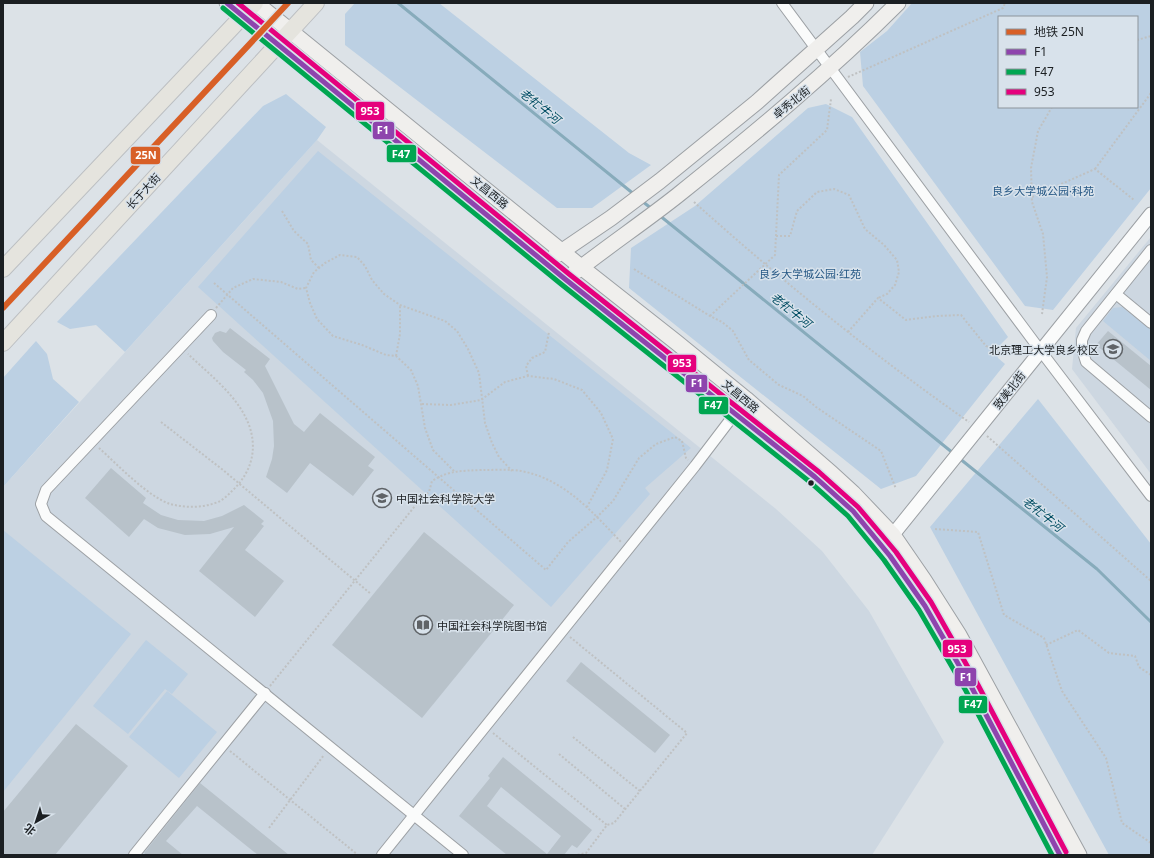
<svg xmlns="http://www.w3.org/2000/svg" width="1154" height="858" font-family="'Noto Sans','Noto Sans SC',sans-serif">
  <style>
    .built { fill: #cdd7e1 }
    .green { fill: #bcd0e3; fill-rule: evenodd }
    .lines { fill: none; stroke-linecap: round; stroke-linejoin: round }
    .stream { stroke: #87abbb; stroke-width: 3 }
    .building { fill: #b8c2ca; fill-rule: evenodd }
    .minor-casing { stroke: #9ca0a4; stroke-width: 12 }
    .tertiary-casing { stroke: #9ca0a4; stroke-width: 15 }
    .secondary-casing { stroke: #9ca0a4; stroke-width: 17 }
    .primary-casing { stroke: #bcbfc2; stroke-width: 18 }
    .path { stroke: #bfc1c2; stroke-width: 2; stroke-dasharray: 2 2; stroke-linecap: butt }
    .minor { stroke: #fafbfb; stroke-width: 10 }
    .tertiary { stroke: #fafbfb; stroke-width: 13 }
    .secondary { stroke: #f0efed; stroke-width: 15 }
    .primary { stroke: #e5e4de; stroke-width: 16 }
    .bus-1-casing { stroke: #d8e2eb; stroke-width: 8 }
    .bus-2-casing { stroke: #d8e2eb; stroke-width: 8 }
    .bus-3-casing { stroke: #d8e2eb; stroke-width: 8 }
    .bus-1 { stroke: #8e44ad; stroke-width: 5 }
    .bus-2 { stroke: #00a651; stroke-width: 5 }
    .bus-3 { stroke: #e5007d; stroke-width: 5 }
    .metro-1-casing { stroke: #d8e2eb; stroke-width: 9 }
    .metro-1 { stroke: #d85f26; stroke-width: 6 }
    .bus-dot { fill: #1b1f22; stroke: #d8e2eb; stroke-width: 1.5 }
    .labels { text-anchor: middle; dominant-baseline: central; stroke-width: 3; stroke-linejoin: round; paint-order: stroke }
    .street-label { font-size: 11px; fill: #1b1f22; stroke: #d8e2eb }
    .park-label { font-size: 11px; fill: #265885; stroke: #d8e2eb }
    .poi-label { font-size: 11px; fill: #1b1f22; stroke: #d8e2eb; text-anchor: start }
    .water-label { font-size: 12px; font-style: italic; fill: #034e64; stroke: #d8e2eb }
    .line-badge { stroke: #d8e2eb; stroke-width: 1.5 }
    .badge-label { font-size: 11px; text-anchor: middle; font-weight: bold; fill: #fff }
  </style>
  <rect width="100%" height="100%" fill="#dce2e7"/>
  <g class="built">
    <polygon points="317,140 776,509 822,551 869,611 944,742 872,855 3,855 3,487"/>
    <polygon points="1151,237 1151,474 1072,369 1076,328"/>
  </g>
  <g class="green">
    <polygon points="355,3 439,3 629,153 651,165 592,208 557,208 345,45 345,14"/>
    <path d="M912 3H1151V188L1053 310 1025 306 863 86 860 52 887 31ZM999 17H1137V107H999Z"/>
    <polygon points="286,94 326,127 317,140 125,352 96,325 70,329 57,322 263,106"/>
    <polygon points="826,104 852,117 1008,337 996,349 998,358 1005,364 916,476 881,489 629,288 631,248 695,206 808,108"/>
    <polygon points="318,151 691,448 645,488 650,494 551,607 198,287"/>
    <polygon points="1122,307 1151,330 1151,361 1103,321 1113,308"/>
    <polygon points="36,341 47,354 53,379 79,402 3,487 3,378"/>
    <polygon points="1038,399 1151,544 1151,855 1109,855 930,527"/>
    <polygon points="3,530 131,634 3,792"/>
    <polygon points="146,640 188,674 172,694 165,689 128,734 93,706"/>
    <polygon points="167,691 217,732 179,778 129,737"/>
  </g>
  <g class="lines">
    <g class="stream">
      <polyline points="398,3 635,195"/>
      <polyline points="642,201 652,209"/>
      <polyline points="659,215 953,453"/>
      <polyline points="959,458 1097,569 1151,622"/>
    </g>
  </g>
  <g class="building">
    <polygon points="230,328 270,359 265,366 294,424 304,432 320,413 375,457 368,466 374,470 353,496 310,463 287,493 266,477 272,459 274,446 273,421 263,393 253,380 244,372 246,370 223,352 213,341 212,338 215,333 220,331 226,333"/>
    <polygon points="1108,331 1151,366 1151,390 1096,345"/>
    <polygon points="111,468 146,498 143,503 161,515 178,520 204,521 222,516 244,505 264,521 261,524 264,526 245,550 284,581 255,617 199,571 234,527 210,534 185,535 158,528 144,519 129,537 85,498"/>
    <polygon points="424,532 514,605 422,718 332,645"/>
    <polygon points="581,662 670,735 655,753 566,681"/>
    <polygon points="76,724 128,766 55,855 3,855 3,812"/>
    <path d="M503 757 592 830 577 848 572 845 564 855H507L459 816 490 778 488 776ZM501 787 561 836 547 854 487 806Z"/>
    <polygon points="200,783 289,855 258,855 197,806 166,841 183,855 147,855 144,853"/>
  </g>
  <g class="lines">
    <defs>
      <g id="minor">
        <polyline points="782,3 1040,350 1151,496"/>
        <polyline points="1151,250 1086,331 1082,340 1082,349 1086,362 1151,417"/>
        <polyline points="1116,294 1151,323"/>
        <polyline points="211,315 46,490 41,504 46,516 463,855"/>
        <polyline points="134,855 265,693"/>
        <polyline points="382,855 695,466 746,399"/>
      </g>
      <polyline id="tertiary" points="883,547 1151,214"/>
      <g id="secondary">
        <polyline points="227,3 545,262 565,279 815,477 853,511 890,556 925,606 972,688 1060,855"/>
        <polyline points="256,3 581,267 676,342 746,399 831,473 853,493 893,535 924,580 959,635 1079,855"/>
        <polyline points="555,256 611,218 660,181 757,102 852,17 866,3"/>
        <path d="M574 273C608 246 644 222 678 195 754 134 829 72 898 3"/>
      </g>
      <g id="primary">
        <polyline points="3,269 255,3"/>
        <polyline points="3,343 316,3"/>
      </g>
    </defs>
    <use href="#minor" class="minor-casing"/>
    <use href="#tertiary" class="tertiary-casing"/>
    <use href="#secondary" class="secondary-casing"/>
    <use href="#primary" class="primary-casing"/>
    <g class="path">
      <polyline points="1137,40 1151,36"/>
      <polyline points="848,77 1003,8 1005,3"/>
      <polyline points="1095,169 1151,93"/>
      <polyline points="1032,197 1095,169 1134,200"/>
      <path d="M694 202C781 280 873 355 969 422"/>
      <polyline points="282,211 294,231 308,244 311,260 319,268"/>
      <polyline points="776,236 790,236 797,211 817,192 834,189 849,195 865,229 884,245 897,260 899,272 895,285 887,294 878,298"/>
      <polyline points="634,269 710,316 722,322 733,331 749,360 779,385 803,396 816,407 881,451 896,489"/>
      <polyline points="214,283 546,570 568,542 597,517 613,501 639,458 656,444 675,437 682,441 686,458 688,460"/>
      <polyline points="216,308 233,288 253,279 281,282 298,289 306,288"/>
      <polyline points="1042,314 1047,277 1043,234 1032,202 1031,168 1038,131 1052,107"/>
      <polyline points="710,316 775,255 779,175 827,130 831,99"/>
      <polyline points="848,332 878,298 906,320 936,316 961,315 986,346 1006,353 1011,351"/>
      <polyline points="396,356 400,334 400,306"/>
      <polyline points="528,376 526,366 532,358 545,352 549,332"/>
      <polyline points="422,404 451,405 481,400 505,382 528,376 554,379 582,390 601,413 613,439 607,470 587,507"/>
      <polyline points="161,422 223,470 371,594"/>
      <polyline points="987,436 1151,581"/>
      <path d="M99 448C118 465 147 496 170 504 186 508 203 508 218 502 223 500 228 495 232 491 251 473 258 450 249 425 238 396 210 375 188 354"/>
      <polyline points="454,471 433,450 425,428 418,386 411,370 396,356 386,355 362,345 333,336 317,319 310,303 306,288 314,272 325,263 340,255 357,257 365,266 372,280 384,294 400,305 445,321 457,331 468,349 479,373 485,423 492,443 499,457 512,471"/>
      <polyline points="935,529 978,532 1004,615 1044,638 1062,691 1106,758 1122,823 1151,843"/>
      <polyline points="570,637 687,733 614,823 607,825"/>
      <polyline points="1046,645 1078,630 1109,653 1135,656 1139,667 1151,675"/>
      <path d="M270 686 419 501 429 492 432 481C449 470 462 471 482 470 494 470 509 469 521 471 565 479 593 513 622 543"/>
      <polyline points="493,733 607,825 586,853 577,855"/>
      <polyline points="573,737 640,791"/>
      <polyline points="230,751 358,855"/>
      <polyline points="559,754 625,809"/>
      <polyline points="269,828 324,755"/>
    </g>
    <use href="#minor" class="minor"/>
    <use href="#tertiary" class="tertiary"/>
    <use href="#secondary" class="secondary"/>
    <use href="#primary" class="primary"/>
    <defs>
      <polyline id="bus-1" points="227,3 565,279 815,477 853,511 890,556 925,606 972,688 1060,855"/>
      <polyline id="bus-2" points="223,8 561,284 810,482 848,516 884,560 919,610 966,691 1052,855"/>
      <polyline id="bus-3" points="238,3 569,274 819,472 858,507 896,552 931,602 978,685 1066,852"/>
    </defs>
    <use href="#bus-1" class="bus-1-casing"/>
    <use href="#bus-2" class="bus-2-casing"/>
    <use href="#bus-3" class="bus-3-casing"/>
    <use href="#bus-1" class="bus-1"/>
    <use href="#bus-2" class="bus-2"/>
    <use href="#bus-3" class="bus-3"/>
    <defs>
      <polyline id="metro-1" points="3,308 288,3"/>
    </defs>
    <use href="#metro-1" class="metro-1-casing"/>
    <use href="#metro-1" class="metro-1"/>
  </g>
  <defs>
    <symbol id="university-ring" viewBox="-11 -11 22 22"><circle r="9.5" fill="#d8e2eb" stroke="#5f6367" stroke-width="1.5"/><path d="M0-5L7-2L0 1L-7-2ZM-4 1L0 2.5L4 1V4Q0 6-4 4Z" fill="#5f6367"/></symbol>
    <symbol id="library-ring" viewBox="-11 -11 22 22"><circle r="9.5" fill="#d8e2eb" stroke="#5f6367" stroke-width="1.5"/><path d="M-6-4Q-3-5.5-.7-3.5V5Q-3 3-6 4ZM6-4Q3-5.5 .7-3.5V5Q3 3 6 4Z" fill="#5f6367"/></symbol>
  </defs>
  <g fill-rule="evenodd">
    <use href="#university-ring" x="1102" y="338" width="22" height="22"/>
    <use href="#university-ring" x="371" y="487" width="22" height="22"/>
    <use href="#library-ring" x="412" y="614" width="22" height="22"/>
  </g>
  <circle class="bus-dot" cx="811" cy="483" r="3.5"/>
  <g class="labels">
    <g class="street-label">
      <text transform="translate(791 102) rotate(-39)">卓秀北街</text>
      <text transform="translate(143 191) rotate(-47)">长于大街</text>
      <text transform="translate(490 192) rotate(39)">文昌西路</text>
      <text transform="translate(1009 390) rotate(-52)">致美北街</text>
      <text transform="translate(741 396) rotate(40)">文昌西路</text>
    </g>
    <g class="park-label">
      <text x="1043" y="190">良乡大学城公园·科苑</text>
      <text x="810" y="273">良乡大学城公园·红苑</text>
    </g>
    <g class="poi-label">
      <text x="1099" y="349" text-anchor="end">北京理工大学良乡校区</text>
      <text x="396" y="498">中国社会科学院大学</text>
      <text x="437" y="625">中国社会科学院图书馆</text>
    </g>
    <g class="water-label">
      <text transform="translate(540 106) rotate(39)">老牤牛河</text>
      <text transform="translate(791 310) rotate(39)">老牤牛河</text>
      <text transform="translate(1043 514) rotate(39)">老牤牛河</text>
    </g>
  </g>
  <g class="line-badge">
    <rect x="355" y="101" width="30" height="20" rx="4" fill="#e5007d"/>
    <rect x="372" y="121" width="23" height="19" rx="4" fill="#8e44ad"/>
    <rect x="386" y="144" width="31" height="19" rx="4" fill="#00a651"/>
    <rect x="130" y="146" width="31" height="19" rx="4" fill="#d85f26"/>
    <rect x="667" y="354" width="30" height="19" rx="4" fill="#e5007d"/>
    <rect x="685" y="374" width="23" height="19" rx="4" fill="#8e44ad"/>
    <rect x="698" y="396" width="31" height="19" rx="4" fill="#00a651"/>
    <rect x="942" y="639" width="31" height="19" rx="4" fill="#e5007d"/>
    <rect x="954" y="667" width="23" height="20" rx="4" fill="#8e44ad"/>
    <rect x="958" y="695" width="30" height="19" rx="4" fill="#00a651"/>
  </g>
  <g class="badge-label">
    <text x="370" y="115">953</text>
    <text x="383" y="134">F1</text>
    <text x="401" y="158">F47</text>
    <text x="146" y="159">25N</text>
    <text x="682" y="367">953</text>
    <text x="697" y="387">F1</text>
    <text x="713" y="409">F47</text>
    <text x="957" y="653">953</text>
    <text x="966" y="681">F1</text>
    <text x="973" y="708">F47</text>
  </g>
  <rect width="1154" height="858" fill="none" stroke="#1b1f22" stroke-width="8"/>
  <rect x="998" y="16" width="140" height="92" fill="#d8e2eb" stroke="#8c949b"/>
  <rect x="1006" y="29" width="20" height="6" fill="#d85f26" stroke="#8c949b"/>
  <text x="1034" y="36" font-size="12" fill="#1b1f22">地铁 25N</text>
  <rect x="1006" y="49" width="20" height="6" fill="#8e44ad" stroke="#8c949b"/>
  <text x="1034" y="56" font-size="12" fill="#1b1f22">F1</text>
  <rect x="1006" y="69" width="20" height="6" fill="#00a651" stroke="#8c949b"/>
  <text x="1034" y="76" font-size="12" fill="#1b1f22">F47</text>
  <rect x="1006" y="89" width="20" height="6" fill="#e5007d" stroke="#8c949b"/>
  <text x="1034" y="96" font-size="12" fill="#1b1f22">953</text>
  <g transform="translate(36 822) rotate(219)" stroke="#d8e2eb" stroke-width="3" paint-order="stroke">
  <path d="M0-3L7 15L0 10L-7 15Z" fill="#1b1f22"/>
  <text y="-6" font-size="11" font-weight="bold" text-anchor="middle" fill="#1b1f22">北</text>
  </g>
</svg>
